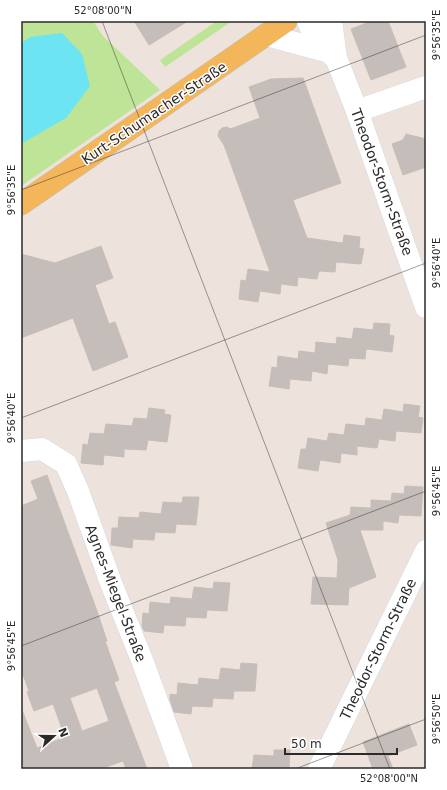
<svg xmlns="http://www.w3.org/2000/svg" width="447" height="790" font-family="'DejaVu Sans',sans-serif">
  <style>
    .green { fill: #bee497 }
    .water { fill: #6de4f1 }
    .building { fill: #c5bdb9; stroke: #c8beb6; fill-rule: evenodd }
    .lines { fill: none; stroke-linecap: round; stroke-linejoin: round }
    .minor-casing { stroke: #d1d8e3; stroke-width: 23 }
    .major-casing { stroke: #c3c3c3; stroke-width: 23 }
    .minor { stroke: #fff; stroke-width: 22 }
    .major { stroke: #f3b65b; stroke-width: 22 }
    .ticks { fill: none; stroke: #2a2a2a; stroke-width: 1; stroke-opacity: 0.45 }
    .labels { text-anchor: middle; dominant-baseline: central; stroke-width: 3; stroke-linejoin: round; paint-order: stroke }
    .street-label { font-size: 14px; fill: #2a2a2a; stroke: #fff }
    .neatline { fill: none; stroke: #2a2a2a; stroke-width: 1.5 }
    .ticks-label { font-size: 10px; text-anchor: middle; fill: #2a2a2a }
  </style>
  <rect width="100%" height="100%" fill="#ede3dc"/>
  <g class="green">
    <polygon points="21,21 93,21 103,36 160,90 21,186"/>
    <polygon points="217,21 232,21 165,67 160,60"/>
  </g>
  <polygon class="water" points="62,33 82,54 90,86 66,118 21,144 21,43 30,37"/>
  <g class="building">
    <polygon points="134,21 188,21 149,45"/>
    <polygon points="372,21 388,21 406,67 371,80 351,29"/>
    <polygon points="303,78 341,183 293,200 307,238 343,243 344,235 360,237 359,248 364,249 361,264 336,262 335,272 319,271 317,279 298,277 297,286 281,284 280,294 260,291 258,302 239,299 241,280 246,281 248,269 270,272 224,145 218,136 219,131 222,128 227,127 230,129 260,118 249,87 271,79"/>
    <polygon points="406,134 426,139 426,167 403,175 392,144 403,140"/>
    <polygon points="101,246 113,278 95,285 109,324 115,322 128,357 93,371 73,318 21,338 21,254 55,263"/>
    <polygon points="374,323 390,324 389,335 394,336 392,352 366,349 365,359 349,358 348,366 328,364 327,374 312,371 311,381 290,379 289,389 269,386 272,367 277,368 278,356 298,359 299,351 315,353 316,342 336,344 337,337 352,339 354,328 373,330"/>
    <polygon points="404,404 420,406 418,417 423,418 421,433 396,431 395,441 379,439 377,448 357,446 357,455 341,453 340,463 320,460 318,471 298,468 301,449 306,449 308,438 327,441 329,433 344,435 346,424 365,426 366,418 382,420 384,409 403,412"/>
    <polygon points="149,408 165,410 164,414 171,415 167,442 148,440 146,450 124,449 124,457 104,455 103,465 81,463 83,444 88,445 90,433 104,434 106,424 132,426 134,418 147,419"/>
    <path d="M47 475 97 611 107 641H105L119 680 114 682 147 769H126L123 761 100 769H24L21 762V710H22L37 748 65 737 53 704 34 711 27 692 29 691 21 669V506L38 499 31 481ZM97 688 109 721 82 731 70 698Z"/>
    <polygon points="405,486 423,487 421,516 399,515 398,523 383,521 383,530 360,530 376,577 349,588 348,605 311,604 313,577 337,578 338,560 326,523 350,515 351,507 371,508 371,500 391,501 392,493 404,494"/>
    <polygon points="183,497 199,497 196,525 176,524 175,533 155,532 154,540 133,539 132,548 111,545 112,528 118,528 119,517 139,518 140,512 161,514 163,502 182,503"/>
    <polygon points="214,582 230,583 227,611 207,610 206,618 186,617 185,626 164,625 163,633 144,631 142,626 143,613 149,614 150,602 170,604 171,597 192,599 194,587 213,589"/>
    <polygon points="241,663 257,664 255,691 234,691 233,699 213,698 212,707 192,706 191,714 174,712 170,700 170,694 177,695 178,683 198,685 199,678 219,680 221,668 240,670"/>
    <polygon points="409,724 417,745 388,756 393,769 373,769 363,742"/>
    <polygon points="274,750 290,750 289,769 252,769 254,755 274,756"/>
  </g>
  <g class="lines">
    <defs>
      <g id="minor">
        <polyline points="308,21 312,31 332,55"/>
        <polyline points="331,21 336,58 357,111 426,307"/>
        <polyline points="266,35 329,52"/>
        <polyline points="357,111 426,87"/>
        <polyline points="21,451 42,449 66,464 78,491 111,583 142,660 182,769"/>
        <polyline points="319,769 426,551"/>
      </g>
      <polyline id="major" points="21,204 286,21"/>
    </defs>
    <use href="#minor" class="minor-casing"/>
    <use href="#major" class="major-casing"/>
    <use href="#minor" class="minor"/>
    <use href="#major" class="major"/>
  </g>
  <path class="ticks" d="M102 21 390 769M21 190 426 35M21 418 426 263M21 646 426 491M295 769 426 719"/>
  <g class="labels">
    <g class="street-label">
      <text transform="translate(154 113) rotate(-34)">Kurt-Schumacher-Straße</text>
      <text transform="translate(382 182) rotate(70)">Theodor-Storm-Straße</text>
      <text transform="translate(116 593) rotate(69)">Agnes-Miegel-Straße</text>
      <text transform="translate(378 649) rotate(-64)">Theodor-Storm-Straße</text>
    </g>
  </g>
  <rect width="447" height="790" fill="none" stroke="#ffffff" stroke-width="44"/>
  <g transform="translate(54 736) rotate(69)" stroke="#ffffff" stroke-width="3" paint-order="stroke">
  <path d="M0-3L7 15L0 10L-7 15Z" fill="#2a2a2a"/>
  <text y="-6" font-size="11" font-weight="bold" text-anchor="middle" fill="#2a2a2a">N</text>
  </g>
  <path d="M285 748v6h112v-6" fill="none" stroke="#2a2a2a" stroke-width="2"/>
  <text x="291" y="748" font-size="12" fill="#2a2a2a" stroke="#ffffff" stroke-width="3" paint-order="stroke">50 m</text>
  <rect x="22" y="22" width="403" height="746" class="neatline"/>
  <g class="ticks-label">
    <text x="103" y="14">52°08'00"N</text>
    <text transform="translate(436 35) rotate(-90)" y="4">9°56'35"E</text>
    <text transform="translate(11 190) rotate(-90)" y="4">9°56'35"E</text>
    <text transform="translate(436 263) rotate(-90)" y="4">9°56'40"E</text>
    <text transform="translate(11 418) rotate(-90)" y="4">9°56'40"E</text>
    <text transform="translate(436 491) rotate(-90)" y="4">9°56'45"E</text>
    <text transform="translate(11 646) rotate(-90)" y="4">9°56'45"E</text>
    <text transform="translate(436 719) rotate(-90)" y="4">9°56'50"E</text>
    <text x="389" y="782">52°08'00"N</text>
  </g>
</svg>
